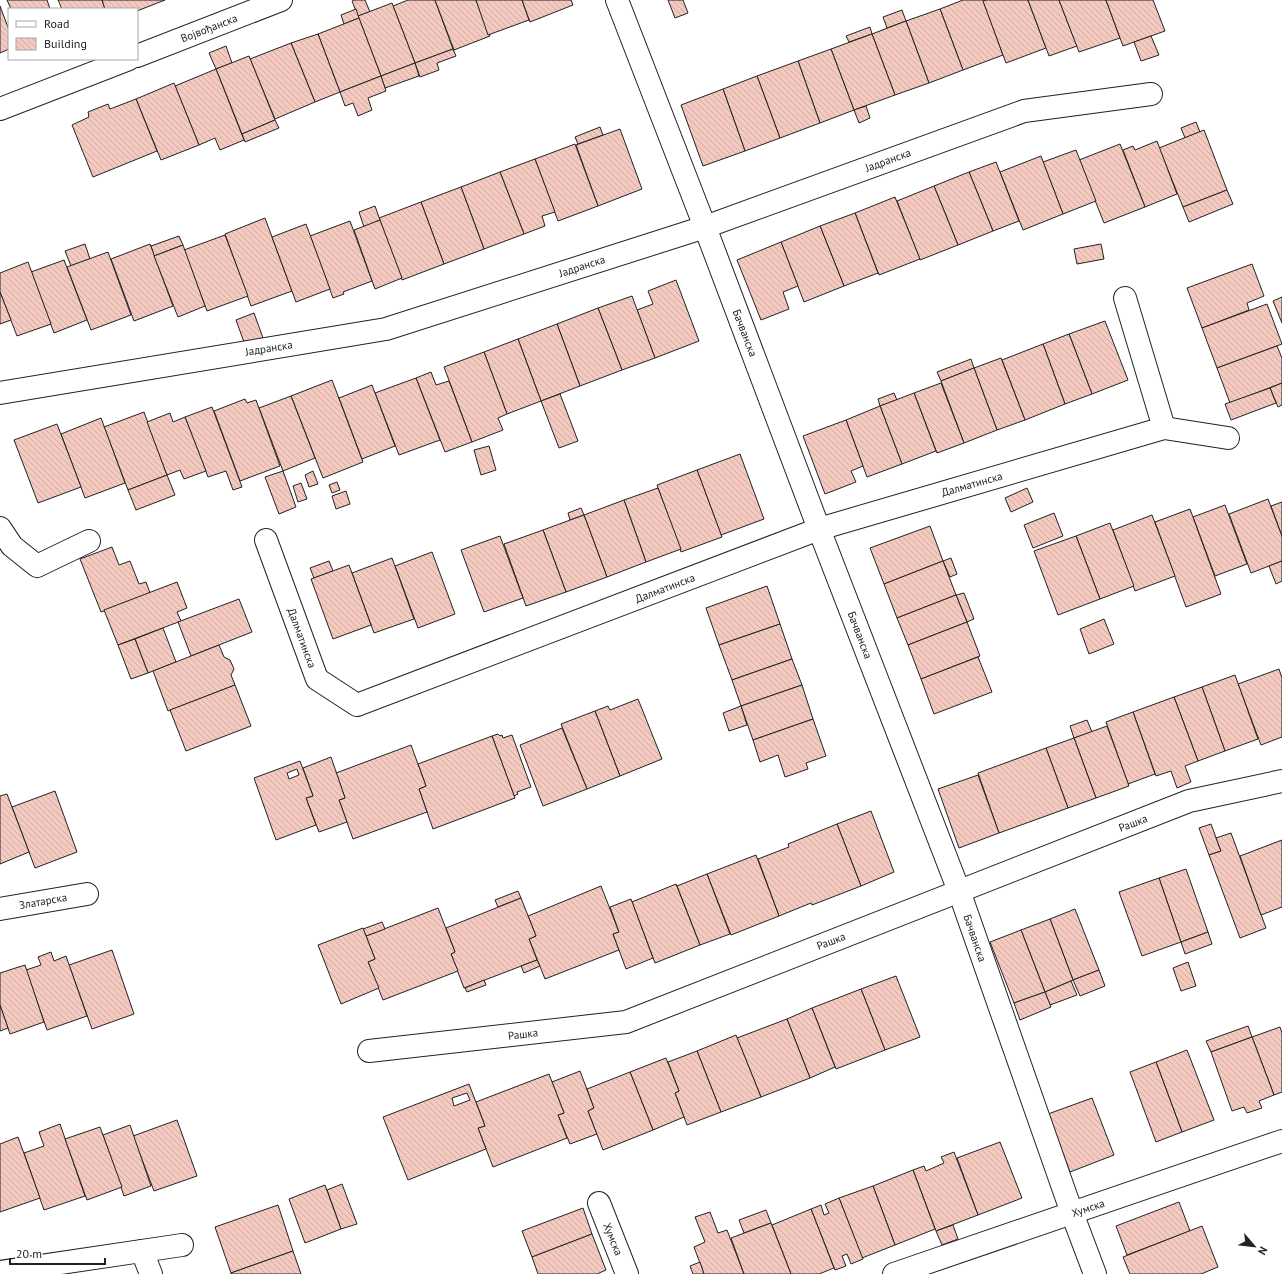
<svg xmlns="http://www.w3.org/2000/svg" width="1282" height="1274" font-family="'PT Sans',sans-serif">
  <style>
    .building { fill: url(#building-back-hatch); stroke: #222; fill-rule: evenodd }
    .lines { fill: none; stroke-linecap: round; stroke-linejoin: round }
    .minor-casing { stroke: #222; stroke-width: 24 }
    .minor { stroke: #fff; stroke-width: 22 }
    .labels { text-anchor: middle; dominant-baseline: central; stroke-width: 3; stroke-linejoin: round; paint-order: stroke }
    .street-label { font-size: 11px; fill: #222; stroke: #fff }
  </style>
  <defs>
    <pattern id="building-back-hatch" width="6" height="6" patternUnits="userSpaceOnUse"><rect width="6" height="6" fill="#f3c9c0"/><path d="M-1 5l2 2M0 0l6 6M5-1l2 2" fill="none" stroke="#d0aca5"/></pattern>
  </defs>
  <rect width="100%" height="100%" fill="#fff"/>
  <g class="building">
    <polygon points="7,0 47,0 50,9 11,9"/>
    <polygon points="58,0 102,0 105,9 62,9"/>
    <polygon points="102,0 165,0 137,11 137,9 105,9"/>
    <polygon points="354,0 365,0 370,12 358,16 352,1"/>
    <polygon points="408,0 435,0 453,49 415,63 393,6"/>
    <polygon points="435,0 476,0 490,36 454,50"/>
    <polygon points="476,0 522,0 529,20 488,35"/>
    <polygon points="522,0 571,0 573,5 530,22"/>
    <polygon points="668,0 683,0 688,13 675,18"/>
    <polygon points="963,0 983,0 1003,55 963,70 940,9"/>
    <polygon points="987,0 1028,0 1046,48 1006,63 983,1"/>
    <polygon points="1028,0 1059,0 1077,46 1049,56"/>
    <polygon points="1059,0 1106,0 1120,38 1079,52"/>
    <polygon points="1106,0 1153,0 1165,31 1123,46"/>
    <polygon points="392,3 415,63 381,76 358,16"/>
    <polygon points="0,6 9,30 9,49 0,53"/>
    <polygon points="356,9 359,18 344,24 341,15"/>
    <polygon points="940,9 963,70 929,83 906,21"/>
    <polygon points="902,10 906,21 887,28 883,17"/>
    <polygon points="359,18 381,76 340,92 318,34"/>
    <polygon points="906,21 929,83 895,95 872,34"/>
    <polygon points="870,27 872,34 849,42 846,36"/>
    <polygon points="318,34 340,92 315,102 291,43"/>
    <polygon points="872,34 895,95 854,110 831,49"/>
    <polygon points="1151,36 1159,55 1141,61 1134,42"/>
    <polygon points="291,43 315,102 275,119 250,59"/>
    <polygon points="226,46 232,63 216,69 209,53"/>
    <polygon points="453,49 456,56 437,63 439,70 420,77 415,63"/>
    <polygon points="831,49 854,110 820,123 798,61"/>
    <polygon points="249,56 275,120 242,134 216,69"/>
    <polygon points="798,61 820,123 780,138 757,76"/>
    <polygon points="415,63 419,76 385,88 381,76"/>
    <polygon points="216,69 244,140 220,150 215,138 199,145 175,86"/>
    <polygon points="381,76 386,91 368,98 372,110 358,116 353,103 345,106 340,92"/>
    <polygon points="757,76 780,138 745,151 723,89"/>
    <polygon points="174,83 199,145 161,160 136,99"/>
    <polygon points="723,89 745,151 703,166 681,105"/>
    <polygon points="136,99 157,151 93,177 72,125 89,117 88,112 108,104 110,109"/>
    <polygon points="866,106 870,118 859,123 854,110"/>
    <polygon points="275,120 279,128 245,142 242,134"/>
    <polygon points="1196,122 1200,132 1185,138 1181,128"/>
    <polygon points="600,127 603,135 578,144 575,137"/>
    <polygon points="620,129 642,189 598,206 576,145"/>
    <polygon points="1204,130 1227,190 1183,207 1159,148"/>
    <polygon points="1157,141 1177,194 1145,207 1123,150 1133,146 1135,150"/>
    <polygon points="575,144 598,206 558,221 535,159"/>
    <polygon points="1120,144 1145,207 1104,223 1079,160"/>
    <polygon points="1076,150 1096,201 1063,214 1043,162"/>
    <polygon points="1041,156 1063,214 1023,230 1000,172"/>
    <polygon points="535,159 555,212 542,216 545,226 524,234 500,172"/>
    <polygon points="996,162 1019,221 993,231 969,172"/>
    <polygon points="500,172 524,234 484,249 461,187"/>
    <polygon points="969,172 993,231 958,245 934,186"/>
    <polygon points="934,186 958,245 920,260 897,201"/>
    <polygon points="461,187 484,249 444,264 421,202"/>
    <polygon points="1227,190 1233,204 1189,222 1183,207"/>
    <polygon points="895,197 920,259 879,275 855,213"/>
    <polygon points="421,202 444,264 402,280 379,218"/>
    <polygon points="375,206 380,220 364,227 359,212"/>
    <polygon points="855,213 878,273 844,286 820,226"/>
    <polygon points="265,218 292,291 251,306 225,234"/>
    <polygon points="380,220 402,278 375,289 354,230"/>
    <polygon points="350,221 372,281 343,292 344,294 333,298 310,236"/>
    <polygon points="306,224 330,289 296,302 272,237"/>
    <polygon points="820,226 844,286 804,302 781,242"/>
    <polygon points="225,235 248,296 207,311 184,250"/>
    <polygon points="179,236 183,245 154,256 151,246"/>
    <polygon points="781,242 798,286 783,292 789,309 761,320 737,260"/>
    <polygon points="85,244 90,259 71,266 65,251"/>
    <polygon points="150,244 173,306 134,321 111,259"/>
    <polygon points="1101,244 1104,259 1077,264 1074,249"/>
    <polygon points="183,245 205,306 178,317 154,256"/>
    <polygon points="108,252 131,315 91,330 67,267"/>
    <polygon points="64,260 87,320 54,333 31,272"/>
    <polygon points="28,262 51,324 17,336 0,292 0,273"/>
    <polygon points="1252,264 1264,296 1247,303 1249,310 1202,328 1187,288"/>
    <polygon points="676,280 699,341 655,358 637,310 653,304 648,291"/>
    <polygon points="0,292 11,320 0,324"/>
    <polygon points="632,296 655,358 622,370 598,308"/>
    <polygon points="1282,297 1282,323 1273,301"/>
    <polygon points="1267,304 1282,344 1217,368 1202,328"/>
    <polygon points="598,308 622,370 580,386 557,324"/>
    <polygon points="254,313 263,338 245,345 236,320"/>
    <polygon points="1105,321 1128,380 1092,394 1069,334"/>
    <polygon points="557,324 580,386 541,401 518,339"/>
    <polygon points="1069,334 1092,394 1065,404 1043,344"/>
    <polygon points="518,339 541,401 507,414 484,352"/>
    <polygon points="1043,344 1065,404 1025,420 1002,360"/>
    <polygon points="1277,346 1282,358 1282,383 1230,403 1217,368"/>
    <polygon points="484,352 507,414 498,418 503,430 472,442 444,367"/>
    <polygon points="1001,358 1025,420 997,430 974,368"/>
    <polygon points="971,359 974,368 941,381 937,372"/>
    <polygon points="974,368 997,430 964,443 941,381"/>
    <polygon points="431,372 436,385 449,381 472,442 445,452 416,378"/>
    <polygon points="416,378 440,440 399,455 375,393"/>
    <polygon points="332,380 363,462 323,478 291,396"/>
    <polygon points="941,383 964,443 937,453 914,393"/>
    <polygon points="1282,383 1282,405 1278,407 1270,388"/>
    <polygon points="372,385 395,446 362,459 339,398"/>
    <polygon points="1270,388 1276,403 1231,420 1225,404"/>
    <polygon points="894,393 897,400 880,406 878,399"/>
    <polygon points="914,393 936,451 902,464 880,406"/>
    <polygon points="560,394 578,441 559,448 541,401"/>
    <polygon points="291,396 315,458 283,471 259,408"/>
    <polygon points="245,399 247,403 256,400 280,466 240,481 214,411"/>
    <polygon points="880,406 902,464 867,477 846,420"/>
    <polygon points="212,407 242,487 233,490 226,471 208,477 185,417"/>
    <polygon points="144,412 167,475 128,490 104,427"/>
    <polygon points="170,413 173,422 185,417 206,471 184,479 180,470 167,475 147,422"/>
    <polygon points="101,418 125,483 85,498 61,434"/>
    <polygon points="846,420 863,466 851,471 856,482 825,494 803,436"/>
    <polygon points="57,424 81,487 38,503 14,440"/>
    <polygon points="489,446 496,470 481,475 474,450"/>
    <polygon points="740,454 764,519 721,535 697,470"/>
    <polygon points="697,470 722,537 681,552 657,485"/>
    <polygon points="283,471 296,507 279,514 265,477"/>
    <polygon points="313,471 318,484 309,487 305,475"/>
    <polygon points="167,475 175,495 136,510 128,490"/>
    <polygon points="337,482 340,490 332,493 329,485"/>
    <polygon points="301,483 307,499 298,502 293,486"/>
    <polygon points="658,488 681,549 646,562 624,500"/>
    <polygon points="1027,488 1033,502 1011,512 1005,498"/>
    <polygon points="346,491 350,504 336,509 332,496"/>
    <polygon points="1268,499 1282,536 1282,561 1251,573 1229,514"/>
    <polygon points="624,500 646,562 607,577 584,515"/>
    <polygon points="1282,502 1282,536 1271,506"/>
    <polygon points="1225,505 1247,564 1215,576 1193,517"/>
    <polygon points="581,508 584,515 570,520 568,513"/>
    <polygon points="1190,509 1221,594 1186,607 1155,522"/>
    <polygon points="1054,513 1063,536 1033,548 1024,525"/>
    <polygon points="584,515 607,577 566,592 543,530"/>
    <polygon points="1152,515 1175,576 1135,591 1113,530"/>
    <polygon points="1110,523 1134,586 1100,599 1076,536"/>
    <polygon points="930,526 943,561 884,584 870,548"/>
    <polygon points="543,530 566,592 526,606 504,544"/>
    <polygon points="500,536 523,598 484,612 461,550"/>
    <polygon points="1076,536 1100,599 1058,615 1034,551"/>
    <polygon points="112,547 119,565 130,561 139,584 146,582 150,593 101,612 80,559"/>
    <polygon points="432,552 455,614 418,628 395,566"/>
    <polygon points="392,558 414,619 374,633 352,573"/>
    <polygon points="951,558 957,574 950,577 943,561"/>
    <polygon points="329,561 333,571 314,578 310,568"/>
    <polygon points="943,561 956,595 897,618 884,584"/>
    <polygon points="1282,561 1282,581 1276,584 1269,566"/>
    <polygon points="349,565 371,625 333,639 311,579"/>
    <polygon points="177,582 187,608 177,612 181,621 118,645 104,610"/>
    <polygon points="767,586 780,624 719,645 706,608"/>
    <polygon points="964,593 974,619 967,622 956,595"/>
    <polygon points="956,595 967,622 908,645 897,618"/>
    <polygon points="239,599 252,632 191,656 178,622"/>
    <polygon points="1104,619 1114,644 1089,654 1080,629"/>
    <polygon points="967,622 980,656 921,679 908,645"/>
    <polygon points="780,624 792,659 732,680 719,645"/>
    <polygon points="163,628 176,662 148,673 135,639"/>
    <polygon points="135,639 148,673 131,679 118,645"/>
    <polygon points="219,645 224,657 230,660 234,669 231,675 235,685 168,711 153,671"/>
    <polygon points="978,657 992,692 934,714 921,679"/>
    <polygon points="792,659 802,685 741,706 732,680"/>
    <polygon points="1279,669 1282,678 1282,737 1261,745 1238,684"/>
    <polygon points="1235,675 1258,739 1225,751 1202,687"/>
    <polygon points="235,685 251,726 186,751 170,710"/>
    <polygon points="802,685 813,719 753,740 741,706"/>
    <polygon points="1202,687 1225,751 1198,761 1174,697"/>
    <polygon points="1174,697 1198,761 1185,766 1191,782 1177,788 1171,771 1156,776 1133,712"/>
    <polygon points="638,699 662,759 620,776 595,711 608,706 610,710"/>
    <polygon points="741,706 747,725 729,731 723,713"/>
    <polygon points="595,711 620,776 587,789 561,724"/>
    <polygon points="1133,712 1155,774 1128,784 1106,722"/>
    <polygon points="813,719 826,756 806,763 808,769 785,777 778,755 760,762 753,740"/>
    <polygon points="1087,720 1092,732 1074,738 1070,726"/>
    <polygon points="1107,726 1129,786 1096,798 1074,738"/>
    <polygon points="562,728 587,789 543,806 520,745"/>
    <polygon points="498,734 500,736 502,735 503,738 512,735 531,787 517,792 518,794 514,796 492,736"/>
    <polygon points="492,736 515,798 433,829 419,789 426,786 418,764"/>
    <polygon points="1074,738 1096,798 1068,808 1046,748"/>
    <polygon points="411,745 426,786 419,789 427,812 353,839 339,800 345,798 336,773"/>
    <polygon points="1046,748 1068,808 999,833 978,773"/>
    <polygon points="331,757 345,798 339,800 347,822 319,832 306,798 313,796 303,768"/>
    <path d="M300 761 313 796 306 798 316 825 276 840 254 778ZM297 769 299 775 289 779 287 773Z"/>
    <polygon points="978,775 999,833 959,848 938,789"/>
    <polygon points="55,791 77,852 35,868 12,807"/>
    <polygon points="7,794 29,852 0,864 0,796"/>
    <polygon points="871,811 894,872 861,886 837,824"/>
    <polygon points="837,824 861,886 812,905 811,903 779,916 758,859 789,847 788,844"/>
    <polygon points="1211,824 1221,851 1209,855 1199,828"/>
    <polygon points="1231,833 1266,928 1240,938 1209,855 1221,851 1216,838"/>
    <polygon points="1282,840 1282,907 1261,915 1240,856"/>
    <polygon points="756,855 779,916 731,935 707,874"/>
    <polygon points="1186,869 1208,932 1181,942 1159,878"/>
    <polygon points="707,874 730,934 700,945 677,886"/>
    <polygon points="1159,878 1181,942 1142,956 1119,892"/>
    <polygon points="676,884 700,945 655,963 632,902"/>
    <polygon points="601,886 619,932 613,934 619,950 545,979 529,939 536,936 528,916"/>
    <polygon points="518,891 521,898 498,907 495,900"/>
    <polygon points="521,898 536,936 529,939 537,960 464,988 451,954 455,952 446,928"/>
    <polygon points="631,899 653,958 626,969 613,934 619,932 610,907"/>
    <polygon points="438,908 455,952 451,954 458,971 383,1000 368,962 375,959 366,936"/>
    <polygon points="1075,909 1099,970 1073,980 1050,919"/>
    <polygon points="1050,919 1073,980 1045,992 1021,930"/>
    <polygon points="382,922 385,929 366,936 363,929"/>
    <polygon points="363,928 375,959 368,962 379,988 341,1004 318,945"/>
    <polygon points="1021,930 1045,992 1014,1003 990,942"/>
    <polygon points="1208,932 1212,944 1185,954 1181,942"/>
    <polygon points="112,950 134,1014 92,1029 69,965"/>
    <polygon points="51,952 54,961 66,956 87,1016 47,1030 26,970 41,965 38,957"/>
    <polygon points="537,960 540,966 524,973 521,966"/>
    <polygon points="1188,962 1196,986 1181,991 1173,968"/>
    <polygon points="25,965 44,1022 10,1034 0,1005 0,973"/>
    <polygon points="1099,970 1105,986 1080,996 1073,980"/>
    <polygon points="896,976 920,1037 885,1050 861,989"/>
    <polygon points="484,980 486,985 467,992 465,988"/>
    <polygon points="1071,981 1077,995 1050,1005 1045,992"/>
    <polygon points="861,989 885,1050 836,1069 812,1008"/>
    <polygon points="1045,992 1051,1007 1020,1020 1014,1003"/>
    <polygon points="0,1005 8,1028 0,1031"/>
    <polygon points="812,1008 835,1067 810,1078 787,1019"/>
    <polygon points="787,1019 810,1078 761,1097 737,1038"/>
    <polygon points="1248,1026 1252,1037 1211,1052 1206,1041"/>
    <polygon points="1280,1027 1282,1033 1282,1092 1274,1095 1252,1037"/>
    <polygon points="736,1035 761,1097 721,1112 697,1051"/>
    <polygon points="1252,1037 1274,1095 1259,1101 1262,1108 1247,1113 1244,1107 1232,1111 1211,1052"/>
    <polygon points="1187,1050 1214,1120 1182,1132 1156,1062"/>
    <polygon points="697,1051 721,1112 687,1125 675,1093 679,1091 668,1062"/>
    <polygon points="666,1058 679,1091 675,1093 684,1117 653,1130 630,1072"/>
    <polygon points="1156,1062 1182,1132 1156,1142 1130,1072"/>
    <polygon points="580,1071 594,1108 588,1111 597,1134 570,1144 558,1115 564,1113 552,1082"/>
    <polygon points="630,1072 653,1130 603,1150 588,1111 594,1108 587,1089"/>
    <polygon points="549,1074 564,1113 558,1115 567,1138 493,1167 478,1128 485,1126 476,1102"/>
    <path d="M469 1084 485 1126 478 1128 486 1149 408 1180 383 1117ZM467 1093 470 1100 454 1106 452 1098Z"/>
    <polygon points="1092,1098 1114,1155 1070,1172 1048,1114"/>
    <polygon points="177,1120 197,1176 154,1191 133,1136"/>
    <polygon points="60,1124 85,1196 44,1210 24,1153 44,1146 39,1132"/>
    <polygon points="130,1125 151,1186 124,1196 103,1135"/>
    <polygon points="100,1127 122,1187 87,1200 65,1139"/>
    <polygon points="18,1137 40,1198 0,1212 0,1144"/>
    <polygon points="1000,1142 1022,1198 978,1215 957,1158"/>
    <polygon points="954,1152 978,1215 936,1231 913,1170 924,1166 926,1171 944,1163 941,1157"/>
    <polygon points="913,1170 935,1229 895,1245 873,1186"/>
    <polygon points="342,1184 357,1224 341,1229 327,1190"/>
    <polygon points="325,1185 341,1229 305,1243 289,1199"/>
    <polygon points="873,1186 895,1245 862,1258 839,1198"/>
    <polygon points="839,1198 863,1259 851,1264 847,1254 842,1256 846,1266 835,1270 811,1209 821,1205 824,1215 829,1213 825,1204"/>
    <polygon points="1179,1202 1190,1231 1127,1255 1116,1226"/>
    <polygon points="278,1205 293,1251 231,1273 215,1227"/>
    <polygon points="583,1208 592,1234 532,1257 522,1231"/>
    <polygon points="811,1209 834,1268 819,1274 791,1274 772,1225"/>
    <polygon points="766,1210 771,1223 744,1233 739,1220"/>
    <polygon points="710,1212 718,1233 727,1230 744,1274 704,1274 694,1247 705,1242 695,1217"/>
    <polygon points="771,1223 791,1274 744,1274 731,1238"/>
    <polygon points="953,1225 958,1239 942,1245 936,1231"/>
    <polygon points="1202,1226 1218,1267 1201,1274 1130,1274 1123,1257"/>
    <polygon points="592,1234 606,1270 597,1274 538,1274 532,1257"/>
    <polygon points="293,1251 301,1274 231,1274 231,1273"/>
    <polygon points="700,1262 704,1274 693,1274 690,1266"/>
  </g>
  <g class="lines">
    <defs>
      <g id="minor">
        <polyline points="617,0 705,227 819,529 959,891 1072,1213 1095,1274"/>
        <polyline points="137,56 281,0"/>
        <polyline points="0,109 129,59"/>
        <polyline points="1125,298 1164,428"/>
        <polyline points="0,393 386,329 705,227 1024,111 1151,94"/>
        <polyline points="0,528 12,546 37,566 89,541"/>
        <polyline points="266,540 317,679 357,705 819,529 1164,428 1228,438"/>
        <polyline points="0,909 87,894"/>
        <polyline points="369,1051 626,1022 1189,801 1282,781"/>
        <polyline points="599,1203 627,1274"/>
        <polyline points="142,1251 151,1274"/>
        <polyline points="0,1272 182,1245"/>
        <polyline points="894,1274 1282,1141"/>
      </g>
    </defs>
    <use href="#minor" class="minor-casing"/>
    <use href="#minor" class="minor"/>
  </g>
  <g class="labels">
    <g class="street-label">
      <text transform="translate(209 28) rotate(-21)">Војвођанска</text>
      <text transform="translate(888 160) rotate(-20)">Јадранска</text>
      <text transform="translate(582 266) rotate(-18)">Јадранска</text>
      <text transform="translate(745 333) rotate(69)">Бачванска</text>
      <text transform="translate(269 348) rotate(-9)">Јадранска</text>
      <text transform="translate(972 484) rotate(-16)">Далматинска</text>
      <text transform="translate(665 588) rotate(-21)">Далматинска</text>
      <text transform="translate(860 635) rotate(69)">Бачванска</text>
      <text transform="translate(302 638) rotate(70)">Далматинска</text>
      <text transform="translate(1133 823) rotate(-21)">Рашка</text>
      <text transform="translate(43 901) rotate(-10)">Златарска</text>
      <text transform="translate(975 938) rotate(71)">Бачванска</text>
      <text transform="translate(831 941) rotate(-21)">Рашка</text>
      <text transform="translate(523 1034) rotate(-7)">Рашка</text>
      <text transform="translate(1088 1208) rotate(-19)">Хумска</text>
      <text transform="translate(613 1239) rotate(68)">Хумска</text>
    </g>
  </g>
  <rect x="8" y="8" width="130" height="52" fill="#ffffff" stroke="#a7a7a7"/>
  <rect x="16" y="21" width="20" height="6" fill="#ffffff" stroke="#a7a7a7"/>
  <text x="44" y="28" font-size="12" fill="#222222">Road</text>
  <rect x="16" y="38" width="20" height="12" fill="url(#building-back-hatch)" stroke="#a7a7a7"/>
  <text x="44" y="48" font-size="12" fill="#222222">Building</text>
  <g transform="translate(1254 1246) rotate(118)" stroke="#ffffff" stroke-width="3" paint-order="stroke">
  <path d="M0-3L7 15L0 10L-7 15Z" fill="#222222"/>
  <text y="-6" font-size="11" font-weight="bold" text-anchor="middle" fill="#222222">N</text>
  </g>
  <path d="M10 1258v6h95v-6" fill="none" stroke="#222222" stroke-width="2"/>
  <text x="16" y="1258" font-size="12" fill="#222222" stroke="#ffffff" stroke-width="3" paint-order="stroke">20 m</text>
</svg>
